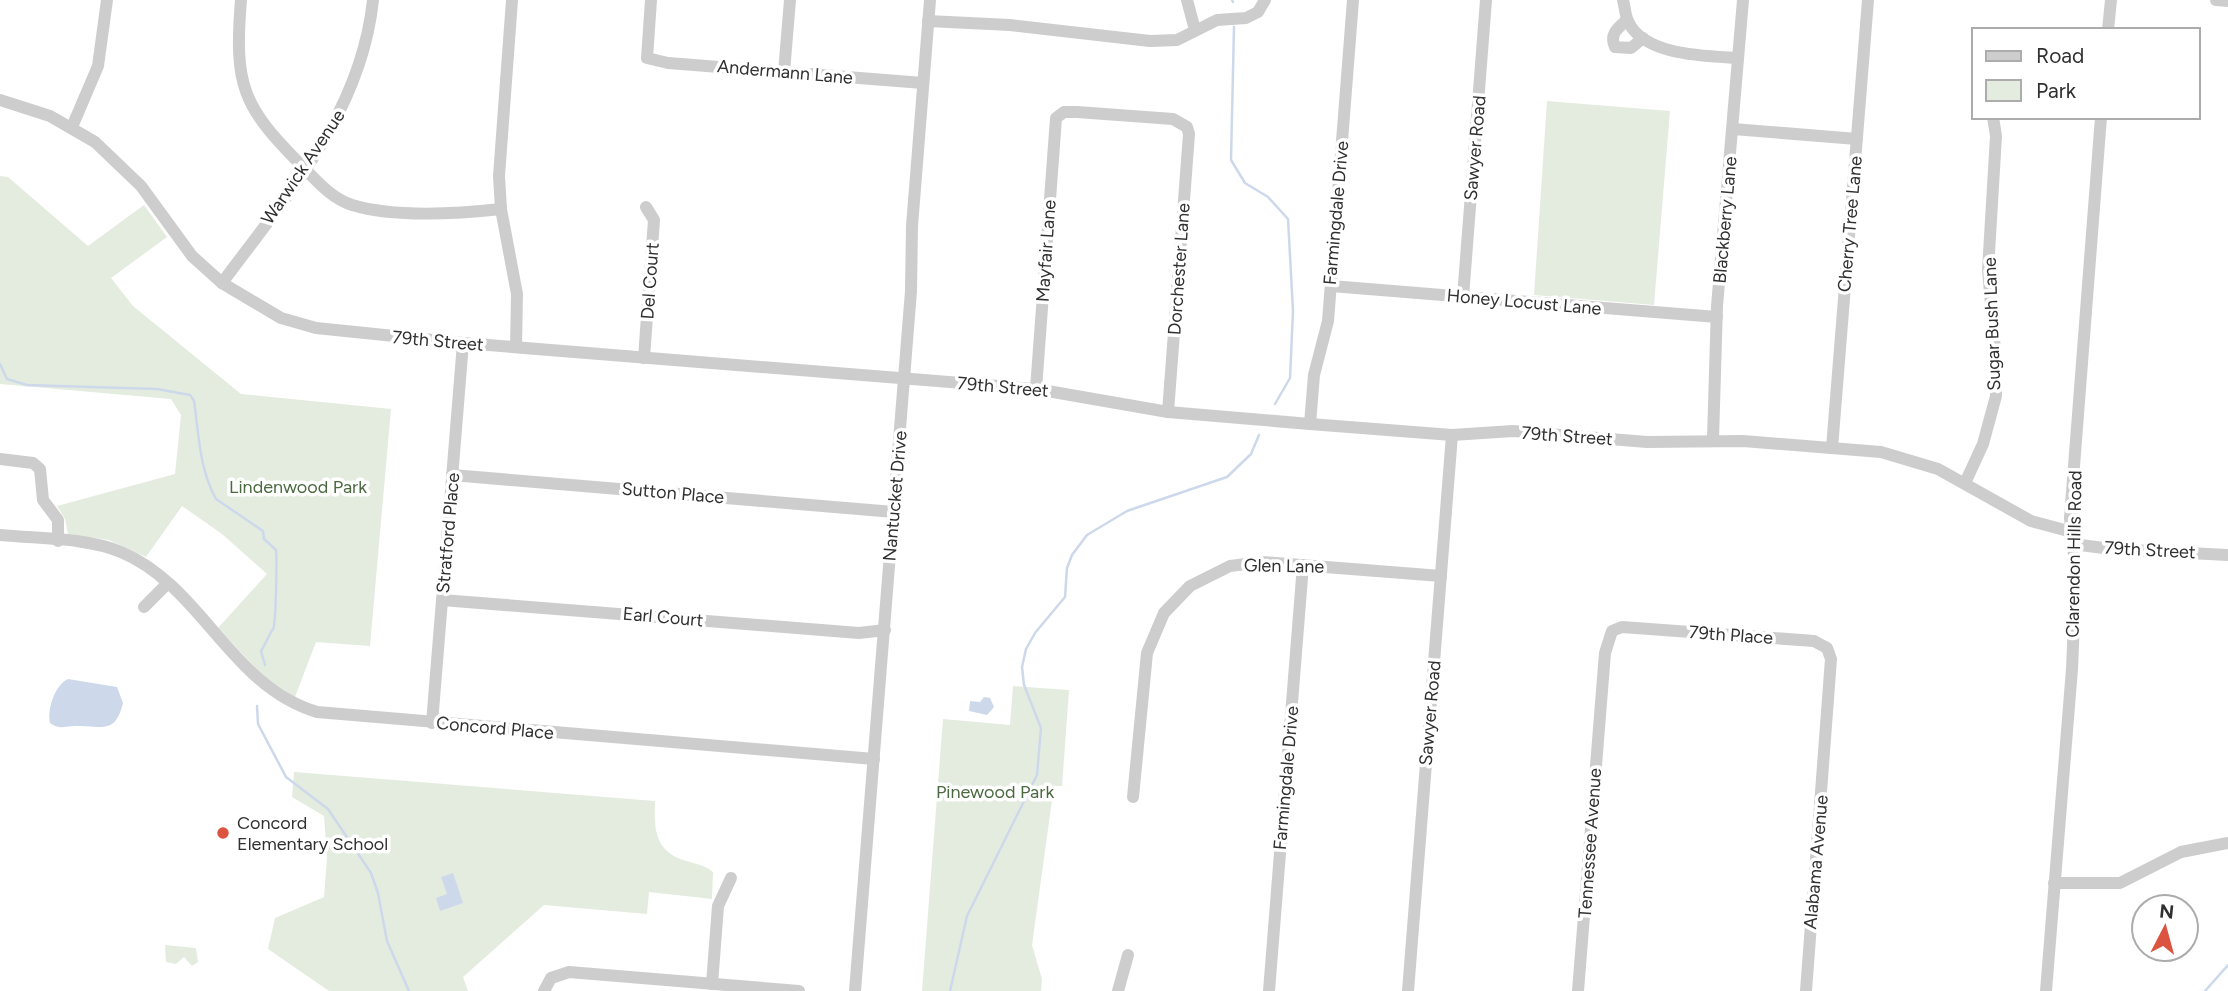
<svg xmlns="http://www.w3.org/2000/svg" width="2228" height="991" font-family="Figtree,sans-serif">
  <style>
    .green { fill: #e4ecdf }
    .water { fill: #cdd9eb }
    .lines { fill: none; stroke-linecap: round; stroke-linejoin: round }
    .stream { stroke: #cdd9eb; stroke-width: 2.5 }
    .minor { stroke: #cdcdcd; stroke-width: 12 }
    .poi-dot { fill: #db543f; stroke: #fff; stroke-width: 2.5 }
    .labels { text-anchor: middle; dominant-baseline: central; stroke-width: 7; stroke-linejoin: round; paint-order: stroke }
    .street-label { font-size: 18px; fill: #303030; stroke: #fff }
    .park-label { font-size: 18px; fill: #4b6a40; stroke: #fff }
    .poi-label { font-size: 18px; fill: #303030; stroke: #fff; text-anchor: start }
  </style>
  <rect width="100%" height="100%" fill="#fff"/>
  <g class="green">
    <polygon points="1547,101 1670,111 1654,305 1534,295"/>
    <polygon points="0,176 8,177 88,246 144,205 167,237 111,278 133,306 241,394 391,409 370,646 316,642 295,697 265,678 218,628 267,574 222,534 182,506 146,557 109,540 68,534 65,519 57,506 175,474 181,415 171,399 0,384"/>
    <polygon points="1013,686 1069,690 1062,786 1054,786 1032,945 1042,979 1041,991 922,991 943,719 1010,725"/>
    <path d="M294 772 655 801C654 827 654 850 683 860 695 864 703 864 713 872L712 899 649 892 647 914 544 905 463 977 468 991H329L268 949 275 918 324 897 327 858 324 816 292 797Z"/>
    <polygon points="165,945 196,948 198,962 192,966 184,957 176,964 166,962"/>
  </g>
  <g class="water">
    <path d="M68 679 117 687 123 703C115 736 101 725 76 726 65 726 59 730 50 723 47 709 55 685 68 679Z"/>
    <polygon points="984,697 990,698 994,707 987,715 969,711 970,701 980,702"/>
    <polygon points="453,873 463,903 440,911 436,898 447,894 441,877"/>
  </g>
  <g class="lines">
    <g class="stream">
      <polyline points="1232,0 1233,2"/>
      <polyline points="1234,27 1231,160 1245,183 1268,197 1288,219 1293,311 1290,378 1275,404"/>
      <path d="M0 364 7 379 27 385 157 389 190 395 194 401C199 435 199 468 216 499L263 531 264 539 276 550C277 558 276 625 273 629 269 635 266 643 261 651L265 665"/>
      <polyline points="257,706 258,724 286,777 328,809 371,873 378,893 387,941 409,991"/>
      <polyline points="950,991 967,916 1037,775 1041,728 1024,685 1022,667 1026,649 1035,633 1065,597 1067,568 1072,555 1087,535 1127,511 1227,477 1251,454 1259,435"/>
      <polyline points="2205,991 2228,965"/>
    </g>
    <g class="minor">
      <path d="M241 0C234 85 242 106 302 166 317 181 331 198 352 205 396 218 456 214 501 209"/>
      <polyline points="512,0 499,176 501,209 517,294 516,347"/>
      <polyline points="651,0 647,58 668,63 923,83"/>
      <polyline points="1187,0 1195,30"/>
      <path d="M1623 0C1625 7 1625 15 1628 21 1643 56 1707 56 1738 58"/>
      <polyline points="2216,0 2228,1"/>
      <path d="M1627 20C1618 28 1609 34 1615 47L1631 48 1643 38"/>
      <polyline points="928,21 1010,25 1150,41 1177,40 1217,20 1246,18 1258,12 1265,0"/>
      <polyline points="2108,30 2111,0"/>
      <polyline points="784,72 790,0"/>
      <polyline points="0,100 50,116 95,142 141,186 192,256 222,283 281,318 316,328 463,343 1036,389 1168,412 1310,424 1452,435 1513,431 1647,442 1743,441 1881,452 1938,469 2031,521 2072,532"/>
      <polyline points="72,127 98,66 107,0"/>
      <polyline points="1733,129 1857,139"/>
      <path d="M222 283C287 195 361 113 373 0"/>
      <polyline points="1331,286 1717,317"/>
      <polyline points="1463,297 1486,0"/>
      <polyline points="644,358 654,220 646,207"/>
      <polyline points="1036,389 1056,118 1064,112 1077,112 1173,119 1187,127 1189,134 1168,412"/>
      <polyline points="1310,424 1314,375 1328,321 1353,0"/>
      <polyline points="1713,439 1717,306 1743,0"/>
      <polyline points="1832,448 1868,0"/>
      <polyline points="0,459 33,463 40,469 43,500 58,520 58,541"/>
      <polyline points="452,475 894,512"/>
      <polyline points="1965,483 1983,444 1996,396 1996,362 1988,270 1996,136 1993,117"/>
      <path d="M0 535C39 539 85 537 121 552 202 586 230 686 317 712L874 759"/>
      <polyline points="2073,544 2111,549 2228,555"/>
      <polyline points="442,600 859,633 885,630"/>
      <polyline points="144,607 167,584"/>
      <polyline points="432,723 463,343"/>
      <polyline points="1133,797 1147,653 1164,613 1190,586 1230,566 1262,562 1441,576"/>
      <polyline points="2054,883 2120,883 2181,852 2228,843"/>
      <polyline points="712,984 718,906 731,878"/>
      <polyline points="544,991 551,978 569,972 799,991"/>
      <polyline points="855,991 911,291 912,226 930,0"/>
      <polyline points="1118,991 1128,955"/>
      <polyline points="1269,991 1303,565"/>
      <polyline points="1408,991 1452,435"/>
      <polyline points="1578,991 1605,653 1612,631 1622,627 1814,641 1827,648 1831,659 1806,991"/>
      <polyline points="2046,991 2072,669 2076,574 2070,518 2101,117"/>
    </g>
  </g>
  <circle class="poi-dot" cx="223" cy="833" r="7"/>
  <g class="labels">
    <g class="street-label">
      <text transform="translate(785 72) rotate(5)">Andermann Lane</text>
      <text transform="translate(1475 148) rotate(-85)">Sawyer Road</text>
      <text transform="translate(303 167) rotate(-56)">Warwick Avenue</text>
      <text transform="translate(1336 213) rotate(-85)">Farmingdale Drive</text>
      <text transform="translate(1725 220) rotate(-85)">Blackberry Lane</text>
      <text transform="translate(1850 224) rotate(-85)">Cherry Tree Lane</text>
      <text transform="translate(1046 251) rotate(-86)">Mayfair Lane</text>
      <text transform="translate(1179 269) rotate(-86)">Dorchester Lane</text>
      <text transform="translate(650 281) rotate(-86)">Del Court</text>
      <text transform="translate(1524 302) rotate(5)">Honey Locust Lane</text>
      <text transform="translate(1992 324) rotate(-92)">Sugar Bush Lane</text>
      <text transform="translate(438 341) rotate(5)">79th Street</text>
      <text transform="translate(1003 387) rotate(5)">79th Street</text>
      <text transform="translate(1567 436) rotate(4)">79th Street</text>
      <text transform="translate(673 493) rotate(5)">Sutton Place</text>
      <text transform="translate(895 496) rotate(-85)">Nantucket Drive</text>
      <text transform="translate(448 533) rotate(-85)">Stratford Place</text>
      <text transform="translate(2150 550) rotate(3)">79th Street</text>
      <text transform="translate(2074 554) rotate(-89)">Clarendon Hills Road</text>
      <text transform="translate(1284 566) rotate(1)">Glen Lane</text>
      <text transform="translate(663 617) rotate(5)">Earl Court</text>
      <text transform="translate(1731 635) rotate(4)">79th Place</text>
      <text transform="translate(1430 713) rotate(-85)">Sawyer Road</text>
      <text transform="translate(495 728) rotate(5)">Concord Place</text>
      <text transform="translate(1286 778) rotate(-85)">Farmingdale Drive</text>
      <text transform="translate(1590 843) rotate(-86)">Tennessee Avenue</text>
      <text transform="translate(1816 862) rotate(-85)">Alabama Avenue</text>
    </g>
    <g class="park-label">
      <text x="298" y="487">Lindenwood Park</text>
      <text x="995" y="792">Pinewood Park</text>
    </g>
    <g class="poi-label">
      <text x="237" y="823">Concord<tspan x="237" dy="21">Elementary School</tspan></text>
    </g>
  </g>
  <rect x="1972" y="28" width="228" height="91" fill="#ffffff" stroke="#acacac" stroke-width="2"/>
  <rect x="1986" y="51" width="35" height="10" fill="#cdcdcd" stroke="#acacac" stroke-width="2"/>
  <text x="2036" y="63" font-size="21" fill="#303030">Road</text>
  <rect x="1986" y="80" width="35" height="21" fill="#e4ecdf" stroke="#acacac" stroke-width="2"/>
  <text x="2036" y="98" font-size="21" fill="#303030">Park</text>
  <g transform="translate(2165 928) rotate(6)"><circle r="33" fill="#ffffff" stroke="#acacac" stroke-width="2"/>
  <path d="M0-5L12 26L0 18L-12 26Z" fill="#db543f"/>
  <text y="-10" font-size="19" font-weight="bold" text-anchor="middle" fill="#303030">N</text>
  </g>
</svg>
